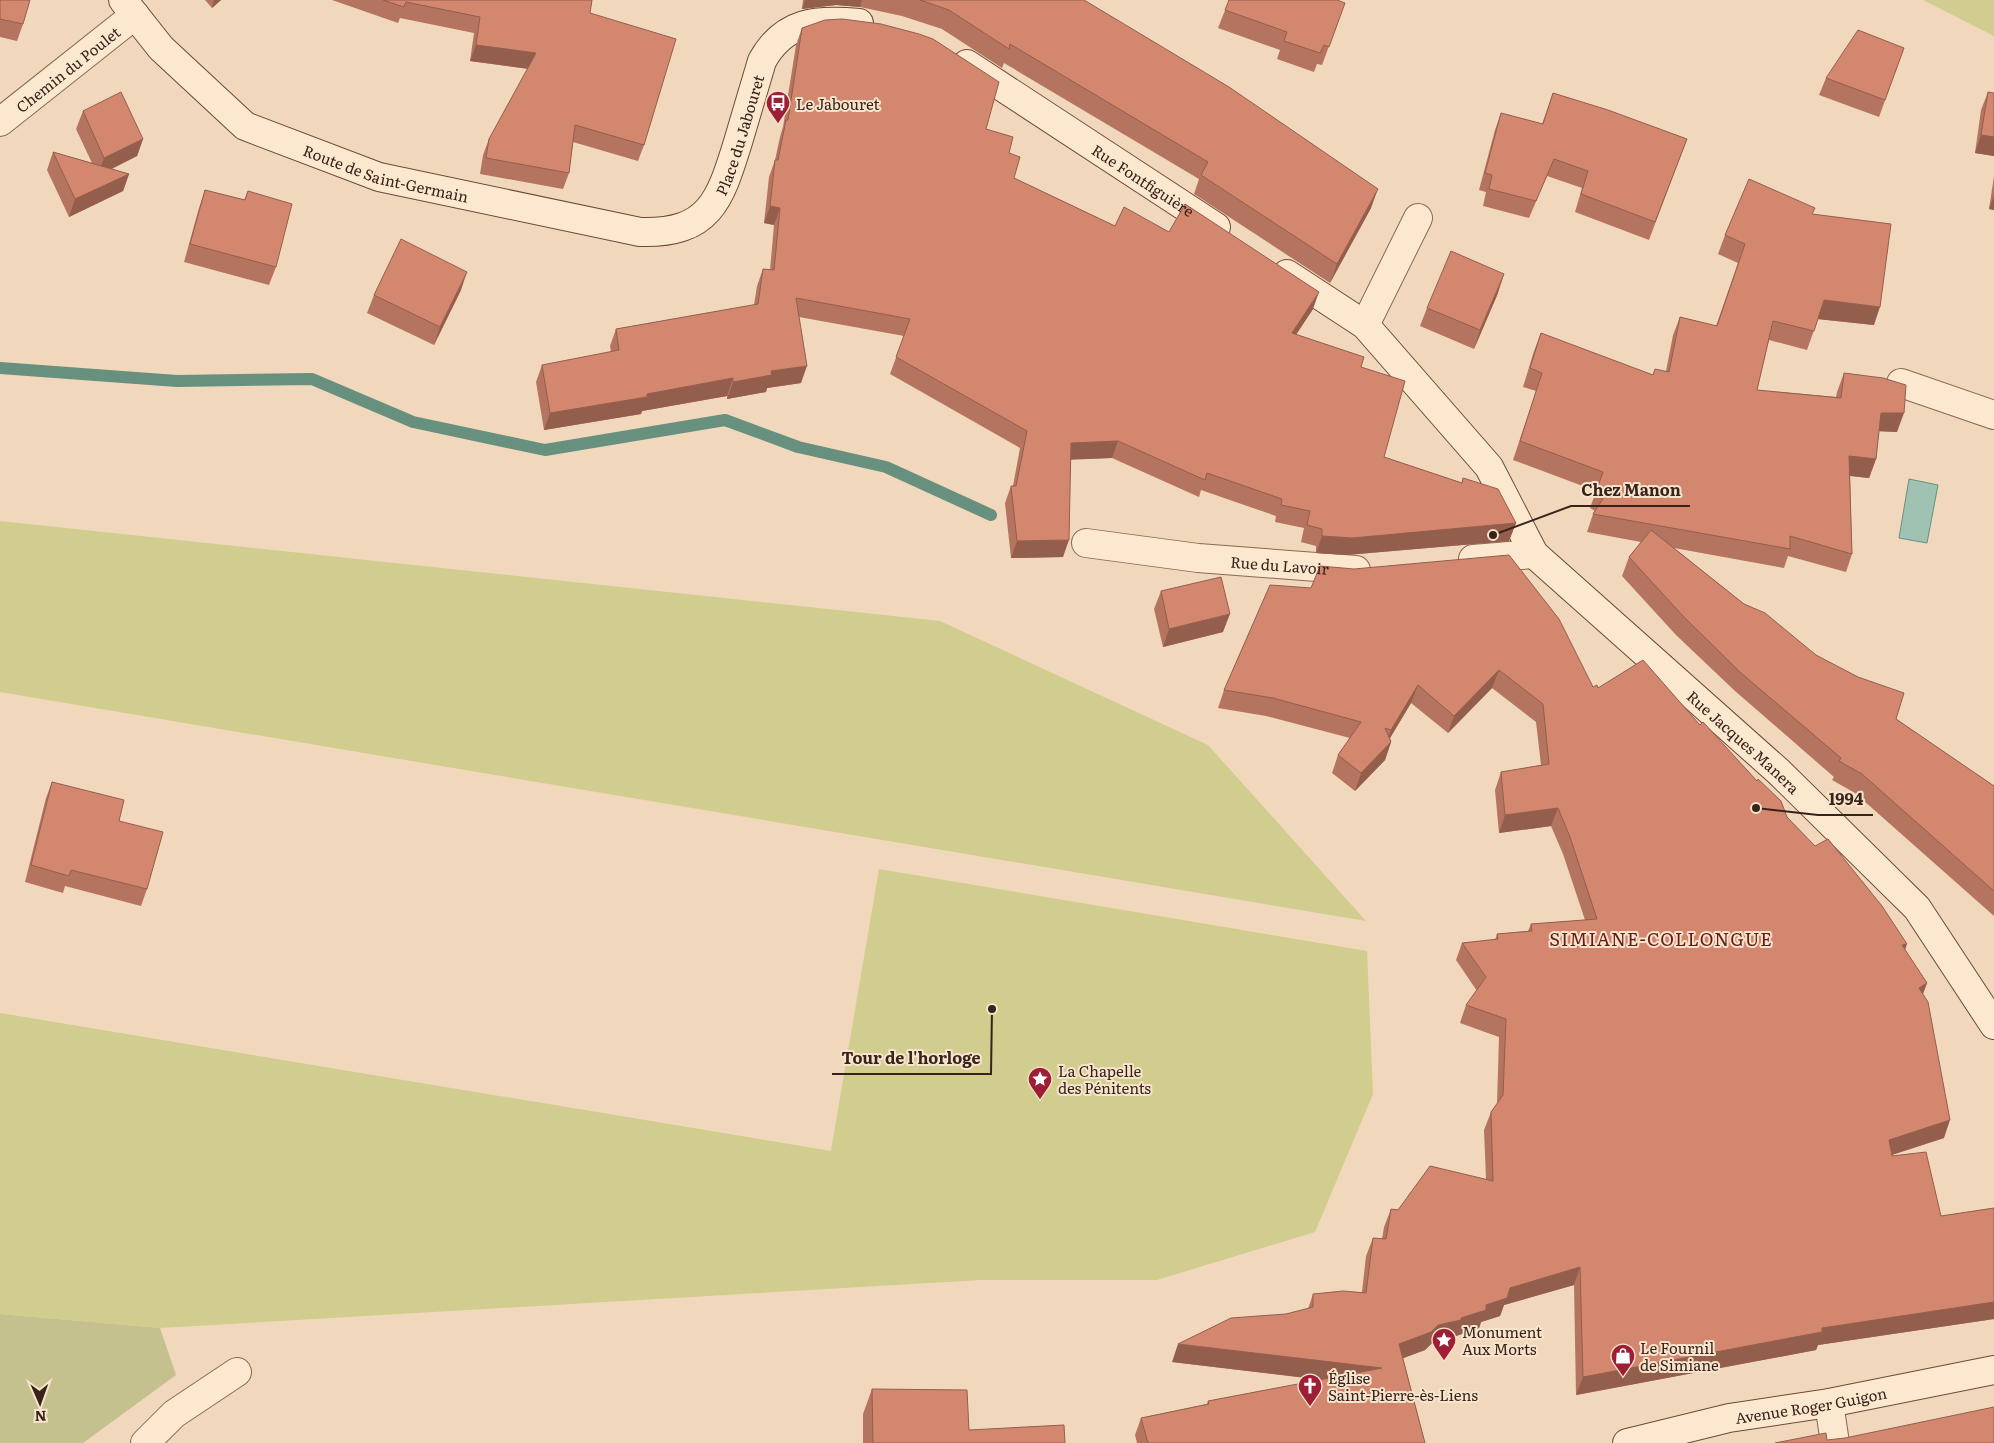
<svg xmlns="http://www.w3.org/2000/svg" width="1994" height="1443" font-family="Literata,serif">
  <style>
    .green { fill: #d0cd8f }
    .cemetery { fill: #c4c18f }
    .water { fill: #a0c2b2; stroke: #67907f }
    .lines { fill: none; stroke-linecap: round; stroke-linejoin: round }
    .stream { stroke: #67907f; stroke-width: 12 }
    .street-casing { stroke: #8a6854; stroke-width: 30 }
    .secondary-casing { stroke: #6c4937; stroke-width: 30 }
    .street { stroke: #fce7cf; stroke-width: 28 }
    .secondary { stroke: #fce7cf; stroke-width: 28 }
    .wall { fill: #b5745f }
    .shaded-wall { fill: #945e4d }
    .building { fill: #d3876e; stroke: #945e4d }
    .labels { text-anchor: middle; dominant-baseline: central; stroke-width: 4; stroke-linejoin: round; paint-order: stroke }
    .street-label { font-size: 15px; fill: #38231a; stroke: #f8e4cc }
    .poi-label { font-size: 15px; fill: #38231a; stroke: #f8e4cc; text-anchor: start }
    .quarter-label { font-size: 18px; letter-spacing: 1px; fill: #681916; stroke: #f8e4cc }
    .leader { fill: none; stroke: #38231a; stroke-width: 2 }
    .callout-dot { fill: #38231a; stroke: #f8e4cc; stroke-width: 2 }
    .callout-label { font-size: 16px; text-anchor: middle; font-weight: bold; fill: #38231a; stroke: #f8e4cc; stroke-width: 4; stroke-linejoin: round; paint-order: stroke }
  </style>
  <rect width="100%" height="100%" fill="#f1d8bc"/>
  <g class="green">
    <polygon points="1923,0 1994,0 1994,36"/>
    <polygon points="0,521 940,621 1208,745 1366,921 0,692"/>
    <polygon points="879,869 1367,951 1373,1094 1315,1232 1157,1280 981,1280 160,1328 0,1314 0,1013 831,1151"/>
  </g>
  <polygon class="cemetery" points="0,1314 160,1328 176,1375 83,1443 0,1443"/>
  <polygon class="water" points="1909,479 1938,485 1927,543 1899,538"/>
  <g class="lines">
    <polyline class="stream" points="0,368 177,381 312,379 413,422 545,450 725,420 798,447 886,467 991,515"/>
    <defs>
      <g id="street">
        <path id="s1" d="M0 122 135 15"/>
        <polyline points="1365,325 1418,218"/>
        <polyline points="1901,383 1994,415"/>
        <path id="s2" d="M1086 543 1198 558 1356 570"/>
        <polyline points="1473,559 1534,554"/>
        <polyline points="1829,1403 1835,1443"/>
        <polyline points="145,1443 174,1414 237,1372"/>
      </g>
      <g id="secondary">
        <path id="s3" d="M123 0 161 48 245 126 379 177 640 232C710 234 720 200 738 142 746 115 754 88 762 61 784 21 816 19 859 23"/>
        <path id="s4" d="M967 64 1216 227"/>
        <path id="s5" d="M1287 274 1365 325 1489 467 1534 554 1779 772 1917 908 1994 1025"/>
        <path id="s6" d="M1627 1443 1729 1418 1829 1403 1994 1370"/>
      </g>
    </defs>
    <use href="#street" class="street-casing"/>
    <use href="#secondary" class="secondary-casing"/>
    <use href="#street" class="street"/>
    <use href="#secondary" class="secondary"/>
  </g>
  <g class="wall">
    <polygon points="0,0 23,24 17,41 0,37"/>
    <polygon points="205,0 221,0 212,8"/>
    <polygon points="332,0 592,0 590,13 644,145 638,161 573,142 569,173 563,189 480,174 483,155 489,139 528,69 470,61 474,33 400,18 398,23"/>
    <polygon points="803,0 1084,0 1371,208 1330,283 1194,194 1199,179 1004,63 1002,68 942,29 902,16 860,7 836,5 802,9"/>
    <polygon points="1229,0 1345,3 1322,65 1317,64 1314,72 1277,59 1280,50 1218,28"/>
    <polygon points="802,28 986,129 1009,153 1014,178 1115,226 1169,232 1313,309 1296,335 1361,367 1384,457 1462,483 1463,478 1516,523 1509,541 1346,555 1316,553 1316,546 1301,542 1304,528 1275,522 1276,516 1201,490 1199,497 1112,458 1071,459 1063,557 1011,558 1005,503 1011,486 1013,486 1020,448 890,374 904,336 799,317 801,383 767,388 766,392 727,399 727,396 642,411 641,414 544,430 536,382 542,365 611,352 610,346 616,329 754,305 757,286 763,269 770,270 774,225 764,223 769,177 775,160 780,137 783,127 796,45"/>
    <polygon points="1904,48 1879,117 1819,95 1826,78"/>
    <polygon points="1988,92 1994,156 1975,153 1981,110"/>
    <polygon points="1553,93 1687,139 1649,240 1575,212 1582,188 1547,176 1529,218 1483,206 1486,192 1479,190 1495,130 1501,113 1542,124"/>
    <polygon points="83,111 143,139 137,156 112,169 129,174 123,191 69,217 47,170 53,152 92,163 76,129"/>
    <polygon points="1994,176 1994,210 1989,209"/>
    <polygon points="205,190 244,200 248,191 276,267 269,285 184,262 199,208"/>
    <polygon points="1815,208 1812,214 1874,325 1818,319 1807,350 1769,340 1757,390 1836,397 1837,392 1844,373 1897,432 1879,431 1876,459 1869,478 1850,476 1852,554 1846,572 1788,556 1784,568 1674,548 1744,604 1816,655 1896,719 1994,786 1994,916 1855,793 1832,780 1834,777 1735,691 1676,635 1622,576 1629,557 1641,542 1587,532 1593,514 1595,511 1590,508 1596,491 1513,460 1536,391 1523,387 1534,351 1541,333 1653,375 1666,371 1673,335 1680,317 1716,326 1738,263 1718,254 1725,235"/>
    <polygon points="461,290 434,345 367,313 374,295"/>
    <polygon points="1498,293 1474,349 1420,326 1427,308"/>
    <polygon points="1270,585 1598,688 1700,725 1787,817 1905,950 1927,983 1923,994 1944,1138 1892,1155 1941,1216 1994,1208 1994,1319 1818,1345 1816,1350 1576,1395 1574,1285 1504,1305 1500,1316 1481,1322 1479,1328 1456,1336 1455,1338 1432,1343 1425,1350 1403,1358 1425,1443 1137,1443 1135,1435 1141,1418 1207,1404 1208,1401 1322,1380 1172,1362 1286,1314 1308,1309 1313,1294 1362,1292 1366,1256 1373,1238 1382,1239 1384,1227 1391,1209 1398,1210 1486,1179 1484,1130 1491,1112 1497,1104 1499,1037 1460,1023 1466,1005 1477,991 1456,960 1462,943 1495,940 1497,934 1528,931 1531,924 1585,920 1563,854 1551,826 1499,833 1495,790 1501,772 1541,765 1536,722 1492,688 1448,733 1411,703 1390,738 1391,742 1385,760 1355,791 1332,773 1338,755 1350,738 1266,716 1218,708 1224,690"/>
    <polygon points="1161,591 1223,632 1163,647 1154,609"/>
    <polygon points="52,782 119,821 147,889 141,906 65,886 63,893 25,882 46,798"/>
    <polygon points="872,1389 969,1430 1065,1443 863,1443 863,1414"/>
  </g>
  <g class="shaded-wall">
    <polygon points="214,0 221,0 212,8"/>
    <polygon points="805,0 862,0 860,7 836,5 802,9"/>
    <polygon points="476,45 536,53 531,69 470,61"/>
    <polygon points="1981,135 1994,137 1994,156 1975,153"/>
    <polygon points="143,139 137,156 98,175 104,158"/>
    <polygon points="129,174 123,191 69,217 75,199"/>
    <polygon points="1378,189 1371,208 1330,283 1337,264"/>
    <polygon points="1994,195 1994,210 1989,209"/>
    <polygon points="770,206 780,208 774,225 764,223"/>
    <polygon points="467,272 461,290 434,345 440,327"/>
    <polygon points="1504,274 1498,293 1474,349 1480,330"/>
    <polygon points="1319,292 1313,309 1285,351 1292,333"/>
    <polygon points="1824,300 1880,307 1874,325 1817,319"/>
    <polygon points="807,366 801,383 767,388 766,392 727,399 733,382 771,371"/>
    <polygon points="733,378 727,396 642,411 641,414 544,430 550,413 647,394"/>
    <polygon points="1881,413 1904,413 1897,432 1874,431"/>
    <polygon points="1118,441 1112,458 1065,460 1071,443"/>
    <polygon points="1849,456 1876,459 1869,478 1842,475"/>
    <polygon points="1516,523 1509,541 1346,555 1316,553 1322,536"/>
    <polygon points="1069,540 1063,557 1011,558 1017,541"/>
    <polygon points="1230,614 1223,632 1163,647 1169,629"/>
    <polygon points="1499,670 1492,688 1448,733 1454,716"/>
    <polygon points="1418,685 1411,703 1384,748 1391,730"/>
    <polygon points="1391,742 1385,760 1355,791 1361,773"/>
    <polygon points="1558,808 1551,826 1499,833 1505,815"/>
    <polygon points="1907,944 1901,962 1902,945"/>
    <polygon points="1927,983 1920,1001 1919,988"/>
    <polygon points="1950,1120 1944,1138 1882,1158 1889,1140"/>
    <polygon points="1580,1267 1574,1285 1504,1305 1500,1316 1481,1322 1479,1328 1456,1336 1455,1338 1432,1343 1425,1350 1393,1362 1399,1344 1438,1325 1461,1318 1486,1305 1510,1288"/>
    <polygon points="1994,1302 1994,1319 1818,1345 1816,1350 1576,1395 1583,1377 1822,1328"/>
    <polygon points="1178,1344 1382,1368 1376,1386 1172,1362"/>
  </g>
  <g class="building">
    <polygon points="0,0 30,0 23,24 0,19"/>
    <polygon points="383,0 592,0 590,13 676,39 644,145 575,125 569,173 486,158 489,139 536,53 476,45 480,17 406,2 404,7"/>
    <polygon points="920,0 1084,0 1229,87 1378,189 1337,264 1201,175 1208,162 1010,44 1009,49 949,10"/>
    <polygon points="1229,0 1337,0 1345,3 1329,47 1324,45 1320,53 1284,41 1287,32 1225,10"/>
    <polygon points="842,19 881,24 919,34 933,39 999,82 986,129 1013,137 1009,153 1020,157 1014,178 1115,226 1124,207 1169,232 1185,204 1319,292 1292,333 1364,357 1361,367 1405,381 1384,457 1462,483 1463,478 1498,489 1516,523 1352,538 1322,536 1322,529 1307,525 1310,511 1281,505 1282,499 1207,473 1205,480 1118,441 1071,443 1069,540 1017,541 1011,486 1016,486 1027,431 896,357 910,319 796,298 807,366 771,371 772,375 733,382 733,378 647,394 647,397 550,413 542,365 619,350 616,329 758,304 763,269 774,270 780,208 770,206 775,160 778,160 786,120 788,120 802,28 825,20"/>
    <polygon points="1858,30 1904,48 1885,100 1826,78"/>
    <polygon points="121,92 143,139 104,158 83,111"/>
    <polygon points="1988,92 1994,93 1994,137 1981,135"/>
    <polygon points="1553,93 1608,110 1687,139 1655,222 1581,194 1588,171 1554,159 1536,201 1489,189 1492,175 1485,173 1501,113 1543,124"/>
    <polygon points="53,152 129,174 75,199"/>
    <polygon points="1749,179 1815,208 1812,214 1891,224 1880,307 1824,300 1814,331 1773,321 1757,390 1841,398 1844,373 1883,378 1906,385 1904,413 1881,413 1876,459 1849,456 1852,554 1790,536 1790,549 1593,514 1606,494 1597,489 1603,472 1520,441 1542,373 1530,368 1541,333 1653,375 1655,369 1669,372 1680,317 1717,326 1745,244 1725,235"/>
    <polygon points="205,190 245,200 248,191 292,204 276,267 190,244"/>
    <polygon points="401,239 467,272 440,327 374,295"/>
    <polygon points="1451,251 1504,274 1480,330 1427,308"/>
    <polygon points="1651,530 1744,604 1765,613 1816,655 1858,677 1904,693 1896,719 1994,786 1994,891 1862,774 1839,761 1841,758 1741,673 1683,616 1629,557"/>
    <polygon points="1509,555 1559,619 1593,687 1597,685 1598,688 1643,660 1700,725 1703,722 1757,781 1758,779 1781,801 1787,817 1815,846 1828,839 1882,906 1907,944 1902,945 1927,983 1919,988 1928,1002 1950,1120 1889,1140 1892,1156 1926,1152 1941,1216 1994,1208 1994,1302 1822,1328 1822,1332 1583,1377 1580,1267 1510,1288 1507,1298 1486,1305 1486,1310 1461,1318 1461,1320 1438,1325 1431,1332 1399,1344 1425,1443 1148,1443 1141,1418 1209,1404 1208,1401 1382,1368 1178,1344 1231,1318 1286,1314 1313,1307 1313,1294 1343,1291 1366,1293 1373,1238 1386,1239 1391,1209 1398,1210 1430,1166 1493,1181 1491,1112 1503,1095 1506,1019 1466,1005 1486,977 1462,943 1498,939 1497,934 1532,931 1531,924 1597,919 1570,837 1558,808 1505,815 1501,772 1549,764 1543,704 1499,670 1454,716 1418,685 1391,730 1385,728 1391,742 1361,773 1338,755 1361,722 1273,698 1224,690 1270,585 1311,588 1320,566 1354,569"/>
    <polygon points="1221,577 1230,614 1169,629 1161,591"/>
    <polygon points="52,782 124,800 119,821 163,832 147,889 71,870 69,876 31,865"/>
    <polygon points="872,1389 967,1390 969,1430 1064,1425 1065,1443 873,1443"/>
    <polygon points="1994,1407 1994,1443 1775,1443 1826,1433 1827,1440 1845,1438"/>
  </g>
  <defs>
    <symbol id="bus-pin" viewBox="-11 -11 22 30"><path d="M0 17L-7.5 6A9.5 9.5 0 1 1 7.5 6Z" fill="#9e1f35" stroke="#f8e4cc"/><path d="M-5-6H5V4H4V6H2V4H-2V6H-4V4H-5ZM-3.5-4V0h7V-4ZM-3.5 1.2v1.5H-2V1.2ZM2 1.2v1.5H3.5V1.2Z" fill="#fff"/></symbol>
    <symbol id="sight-pin" viewBox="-11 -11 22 30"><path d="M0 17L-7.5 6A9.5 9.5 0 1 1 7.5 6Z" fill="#9e1f35" stroke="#f8e4cc"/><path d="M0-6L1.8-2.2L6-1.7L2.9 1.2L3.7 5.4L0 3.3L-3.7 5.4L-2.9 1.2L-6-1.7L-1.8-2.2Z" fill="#fff"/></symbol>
    <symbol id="shop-pin" viewBox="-11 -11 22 30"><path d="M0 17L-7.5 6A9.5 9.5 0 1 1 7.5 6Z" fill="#9e1f35" stroke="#f8e4cc"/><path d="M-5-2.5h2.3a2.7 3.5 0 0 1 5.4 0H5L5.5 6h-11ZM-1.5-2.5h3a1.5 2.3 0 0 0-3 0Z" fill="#fff"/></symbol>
    <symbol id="church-pin" viewBox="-11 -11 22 30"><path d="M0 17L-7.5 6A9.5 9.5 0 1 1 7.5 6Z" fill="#9e1f35" stroke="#f8e4cc"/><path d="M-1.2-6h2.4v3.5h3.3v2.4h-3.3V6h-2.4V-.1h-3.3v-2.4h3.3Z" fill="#fff"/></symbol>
  </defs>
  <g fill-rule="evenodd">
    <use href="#bus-pin" x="764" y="89" width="28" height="38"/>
    <use href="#sight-pin" x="1026" y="1065" width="28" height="38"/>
    <use href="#sight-pin" x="1430" y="1326" width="28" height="38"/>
    <use href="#shop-pin" x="1609" y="1342" width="28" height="38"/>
    <use href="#church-pin" x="1296" y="1372" width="28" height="38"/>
  </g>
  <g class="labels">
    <g class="street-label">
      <text stroke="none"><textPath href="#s1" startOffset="86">Chemin du Poulet</textPath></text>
      <text stroke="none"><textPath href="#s3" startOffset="742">Place du Jabouret</textPath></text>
      <text stroke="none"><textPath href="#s3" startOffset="325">Route de Saint-Germain</textPath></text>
      <text stroke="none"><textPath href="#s4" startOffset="211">Rue Fontfiguière</textPath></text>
      <text stroke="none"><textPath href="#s2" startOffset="195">Rue du Lavoir</textPath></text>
      <text stroke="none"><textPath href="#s5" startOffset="661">Rue Jacques Manera</textPath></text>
      <text stroke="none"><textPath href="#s6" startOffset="188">Avenue Roger Guigon</textPath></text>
    </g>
    <g class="poi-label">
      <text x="796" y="103">Le Jabouret</text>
      <text x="1058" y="1070">La Chapelle<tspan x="1058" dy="17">des Pénitents</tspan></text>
      <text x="1462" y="1331">Monument<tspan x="1462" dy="17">Aux Morts</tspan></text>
      <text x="1640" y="1347">Le Fournil<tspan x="1640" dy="17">de Simiane</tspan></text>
      <text x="1328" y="1377">Église<tspan x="1328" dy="17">Saint-Pierre-ès-Liens</tspan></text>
    </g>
    <g class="quarter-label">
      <text x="1661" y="938">SIMIANE-COLLONGUE</text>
    </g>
  </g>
  <path class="leader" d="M1493 535L1571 506H1690M1756 808L1818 815H1873M992 1009L991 1074H832"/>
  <g class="callout-dot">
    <circle cx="1493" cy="535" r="5"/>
    <circle cx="1756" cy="808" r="5"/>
    <circle cx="992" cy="1009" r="5"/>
  </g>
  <g class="callout-label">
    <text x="1631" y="496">Chez Manon</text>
    <text x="1846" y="805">1994</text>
    <text x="911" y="1064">Tour de l'horloge</text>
  </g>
  <g transform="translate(40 1403) rotate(178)" stroke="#f8e4cc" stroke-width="4" paint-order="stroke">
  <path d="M0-4L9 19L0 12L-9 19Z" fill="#38231a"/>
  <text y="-8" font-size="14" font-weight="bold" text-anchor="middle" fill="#38231a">N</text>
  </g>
</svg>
